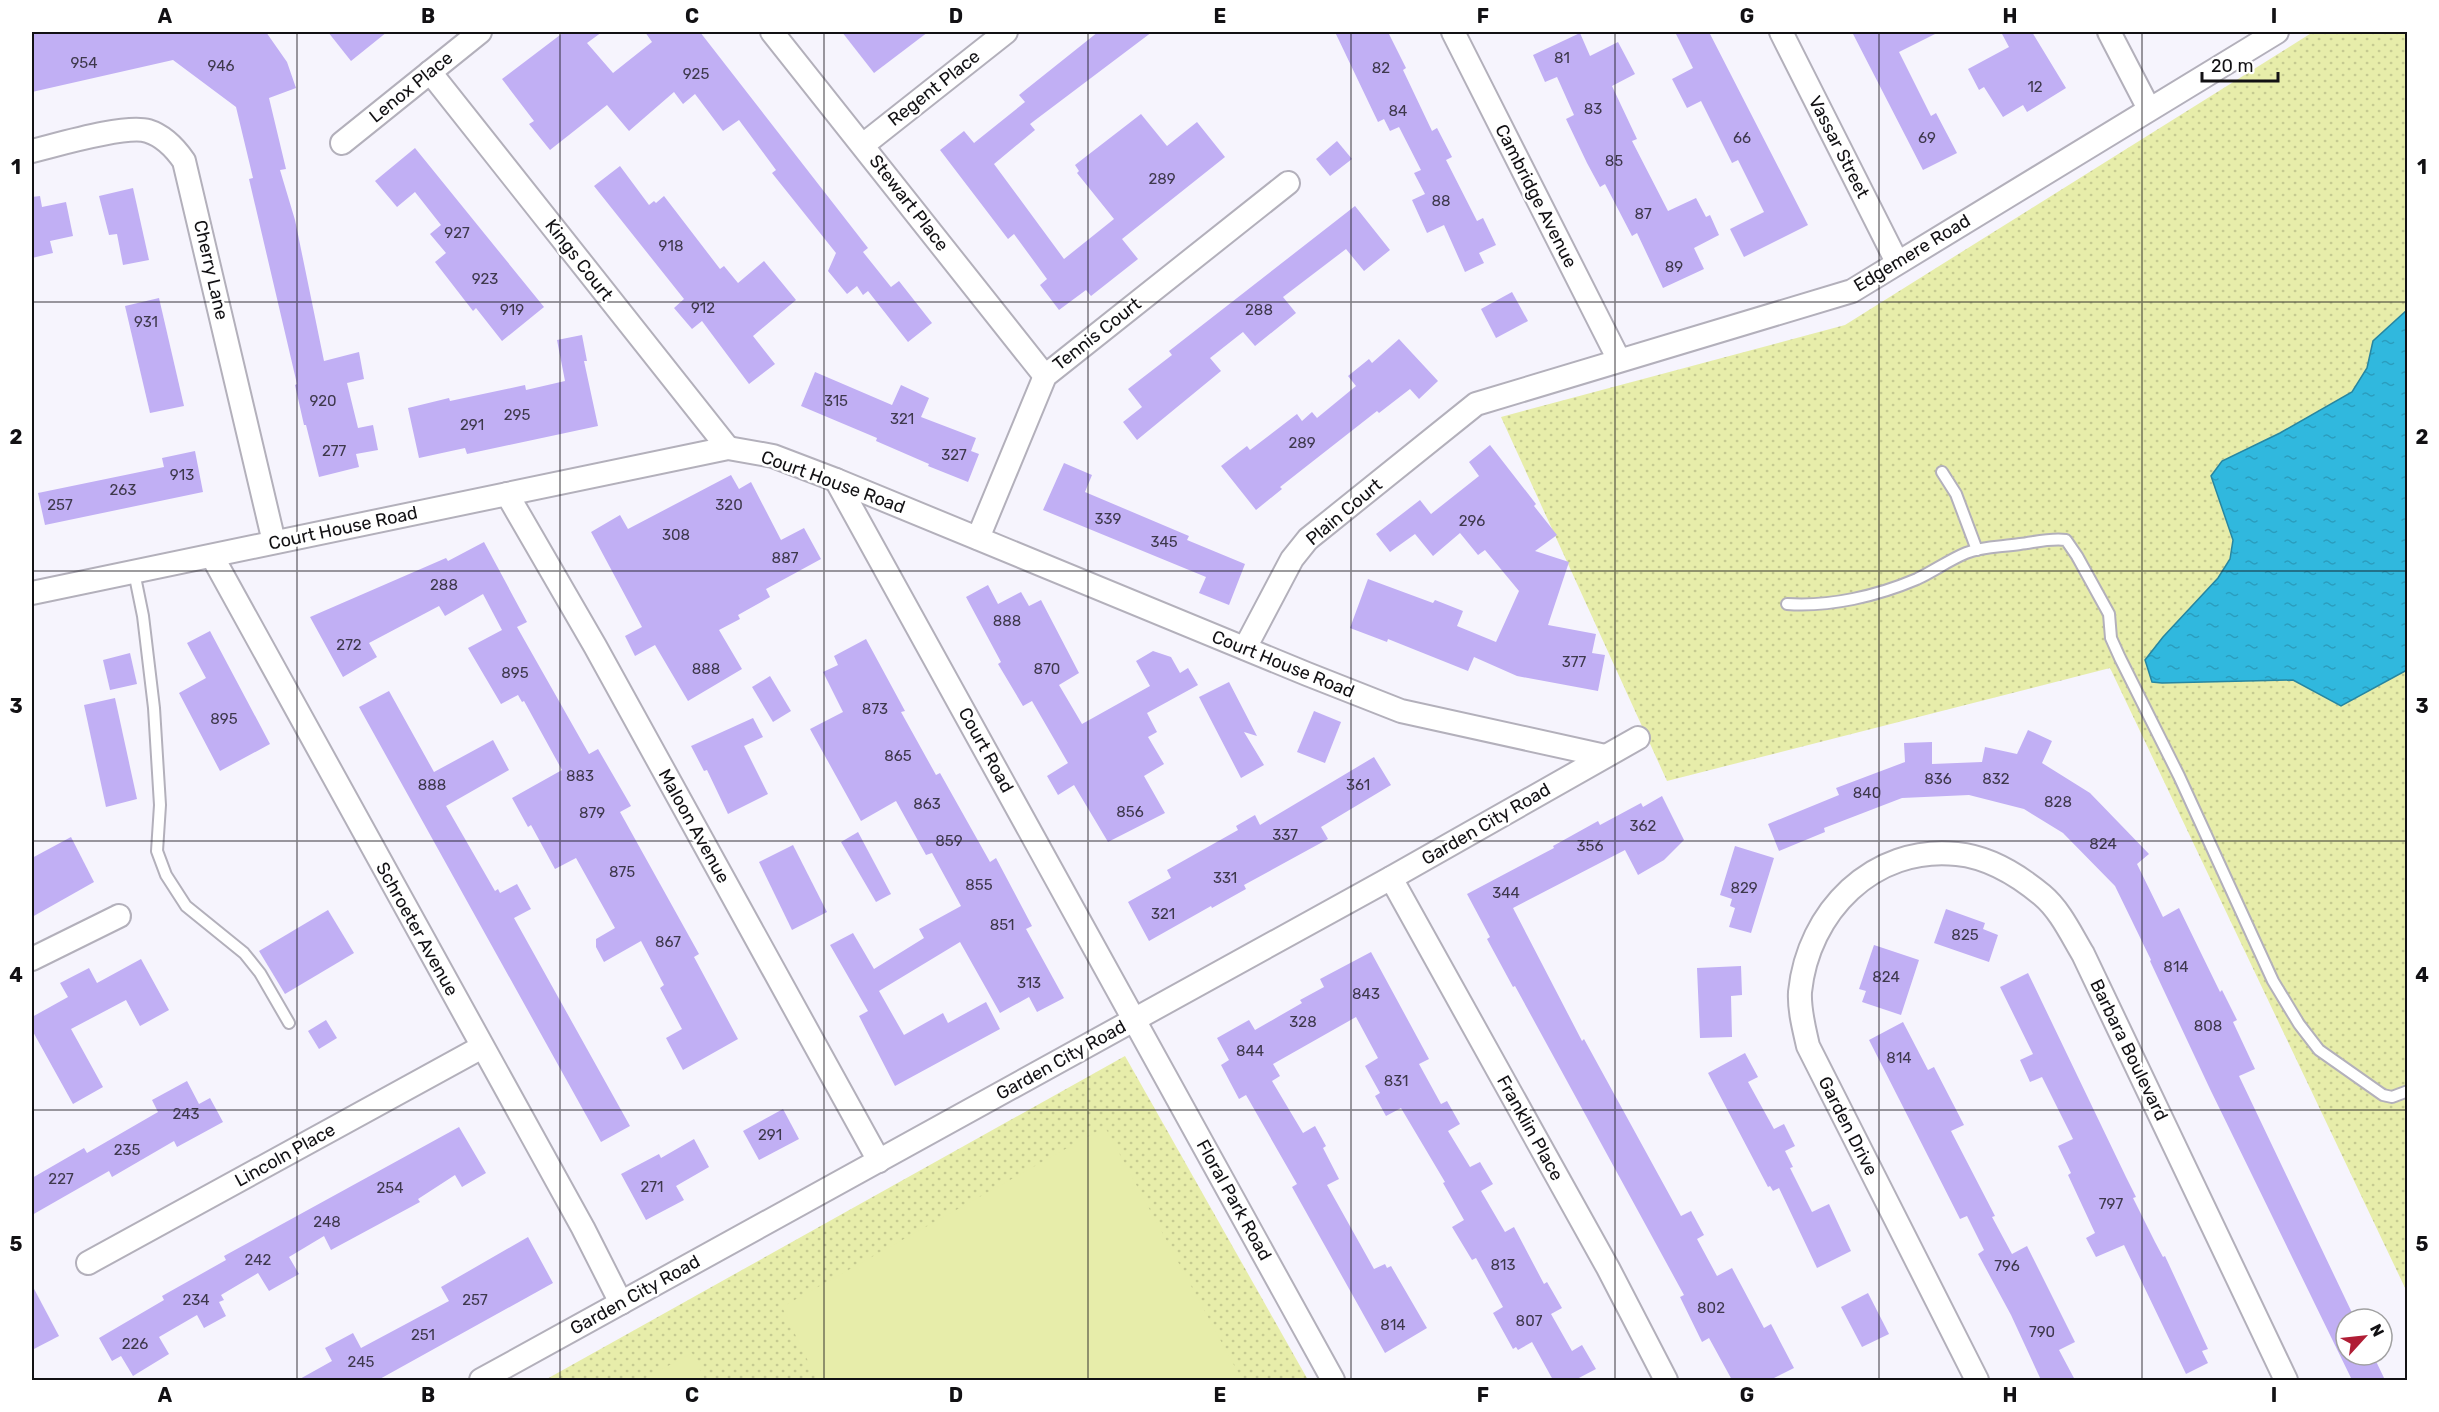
<svg xmlns="http://www.w3.org/2000/svg" width="2439" height="1412" font-family="Rubik,sans-serif">
  <style>
    .grass { fill: url(#grass-dots) }
    .garden { fill: #e7edaa }
    .water { fill: url(#water-ripples); stroke: #2786a1; stroke-width: 1.5 }
    .building { fill: #c1aff4 }
    .lines { fill: none; stroke-linecap: round; stroke-linejoin: round }
    .lane-casing { stroke: #b3b0bb; stroke-width: 14 }
    .street-casing { stroke: #b3b0bb; stroke-width: 26 }
    .lane { stroke: #fff; stroke-width: 10 }
    .street { stroke: #fff; stroke-width: 22 }
    .grid { fill: none; stroke: #121114; stroke-width: 1.5; stroke-opacity: 0.55 }
    .labels { text-anchor: middle; dominant-baseline: central; stroke-width: 5; stroke-linejoin: round; paint-order: stroke }
    .number-label { font-size: 15px; fill: #3e384c }
    .street-label { font-size: 18px; fill: #121114; stroke: #fff }
    .neatline { fill: none; stroke: #121114; stroke-width: 2 }
    .grid-label { font-size: 20px; text-anchor: middle; font-weight: bold; fill: #121114 }
  </style>
  <defs>
    <pattern id="grass-dots" width="8" height="8" patternUnits="userSpaceOnUse" patternTransform="scale(1.5)"><rect width="8" height="8" fill="#e7edaa"/><path d="M2 2h.1M6 6h.1" fill="none" stroke="#c5ca91" stroke-width="1.8" stroke-linecap="round"/></pattern>
    <pattern id="water-ripples" width="26" height="14" patternUnits="userSpaceOnUse" patternTransform="scale(1.5)"><rect width="26" height="14" fill="#30b8de"/><path d="M2 4q2-2 4 0t4 0M15 11q2-2 4 0t4 0" fill="none" stroke="#2a9dbe"/></pattern>
  </defs>
  <rect width="100%" height="100%" fill="#f6f4fd"/>
  <g class="grass">
    <polygon points="2313,32 2407,32 2407,1292 2110,668 1667,781 1501,417 1845,325"/>
    <polygon points="1125,1056 1308,1380 545,1380"/>
  </g>
  <g class="garden">
    <polygon points="1105,1127 1242,1380 817,1380 782,1307"/>
    <polygon points="692,1353 705,1380 642,1380"/>
  </g>
  <polygon class="water" points="2407,310 2407,670 2341,706 2293,680 2162,683 2152,682 2145,660 2163,637 2218,578 2230,559 2233,540 2211,476 2222,461 2280,433 2352,392 2367,368 2373,341"/>
  <g class="building">
    <polygon points="32,32 266,32 287,62 296,88 269,98 286,169 280,170 295,220 324,361 359,352 364,379 347,383 358,428 373,425 378,450 356,454 359,467 319,477 306,425 304,425 295,385 297,384 249,179 253,178 236,107 173,60 32,92"/>
    <polygon points="328,32 387,32 351,61"/>
    <polygon points="564,32 602,32 587,43 613,73 652,42 645,32 700,32 868,248 863,252 891,287 899,281 932,323 908,342 868,291 863,295 857,286 847,294 828,271 836,253 772,173 776,170 739,120 723,131 695,94 683,104 674,92 629,131 607,105 550,150 529,124 534,121 502,79"/>
    <polygon points="842,32 928,32 874,73"/>
    <polygon points="1098,32 1152,32 1030,124 1035,130 994,164 1064,259 1114,219 1077,173 1079,171 1075,165 1141,114 1167,146 1197,122 1225,157 1122,239 1138,259 1091,296 1086,290 1059,310 1040,285 1047,279 1014,234 1008,239 940,150 964,131 974,143 1025,102 1019,95"/>
    <polygon points="1335,32 1388,32 1406,68 1403,70 1432,131 1437,128 1452,157 1446,160 1477,221 1483,218 1496,245 1479,253 1484,263 1465,272 1444,225 1427,233 1412,200 1425,194 1414,173 1421,170 1399,127 1390,131 1384,119 1378,122"/>
    <polygon points="1675,32 1709,32 1808,225 1744,257 1730,229 1764,212 1738,160 1732,163 1701,101 1687,108 1672,79 1693,68"/>
    <polygon points="1852,32 1939,32 1899,52 1931,116 1936,113 1957,153 1923,170"/>
    <polygon points="2001,32 2032,32 2066,88 2027,112 2023,105 2003,117 1984,87 1979,90 1968,69 2009,47"/>
    <polygon points="1580,33 1590,56 1618,42 1635,74 1612,86 1637,139 1632,141 1668,211 1696,198 1706,217 1710,215 1719,235 1694,248 1704,269 1663,288 1637,233 1632,236 1605,184 1600,187 1587,163 1566,119 1574,115 1557,77 1545,82 1533,55"/>
    <polygon points="1337,141 1352,159 1330,176 1316,159"/>
    <polygon points="415,148 544,307 502,341 476,308 473,311 435,262 446,253 430,234 441,225 415,192 397,207 375,181"/>
    <polygon points="620,166 649,205 654,201 656,203 664,196 720,269 724,266 738,283 764,261 796,300 753,336 775,364 749,384 702,321 692,329 674,308 684,299 594,186"/>
    <polygon points="133,188 149,260 123,265 117,234 109,235 99,196"/>
    <polygon points="40,196 42,207 66,202 73,236 50,241 53,253 32,258 32,197"/>
    <polygon points="1355,206 1390,250 1364,271 1346,249 1283,297 1296,313 1255,346 1243,332 1210,358 1221,371 1137,440 1123,422 1142,407 1128,389 1172,355 1169,351"/>
    <polygon points="1512,292 1528,321 1496,338 1481,309"/>
    <polygon points="159,298 184,406 150,413 125,306"/>
    <polygon points="582,335 587,361 584,361 598,426 467,454 465,448 419,458 408,408 449,398 450,401 525,385 526,390 565,381 557,340"/>
    <polygon points="1399,339 1438,381 1419,399 1410,389 1379,413 1377,411 1280,487 1282,489 1256,510 1221,466 1247,446 1250,450 1297,414 1302,421 1312,412 1317,418 1356,386 1348,376 1369,359 1372,363"/>
    <polygon points="815,372 892,405 901,385 929,398 921,417 976,438 971,451 979,454 968,482 928,466 929,464 876,441 877,438 801,406"/>
    <polygon points="1490,445 1536,504 1534,506 1557,535 1535,551 1569,562 1548,625 1596,634 1592,653 1605,655 1598,691 1517,676 1474,657 1468,671 1388,639 1387,642 1350,628 1368,579 1433,603 1435,600 1463,611 1457,626 1496,642 1519,591 1485,550 1478,555 1460,533 1433,556 1415,534 1390,552 1376,534 1420,500 1431,514 1479,476 1469,462"/>
    <polygon points="195,451 203,492 45,525 38,493 164,467 162,458"/>
    <polygon points="1064,463 1092,475 1085,492 1189,536 1187,540 1245,564 1229,605 1199,593 1206,577 1043,510"/>
    <polygon points="731,475 739,489 751,482 781,540 804,528 821,559 766,589 770,597 738,615 740,619 719,630 742,669 688,701 655,645 635,656 625,636 642,627 591,532 620,515 628,529"/>
    <polygon points="484,542 527,622 517,627 589,754 598,749 631,806 620,812 699,954 694,957 738,1039 683,1070 666,1038 682,1029 660,988 664,985 641,941 604,962 596,947 596,939 615,928 576,858 555,869 531,825 528,827 512,798 562,770 524,701 522,702 518,695 501,704 468,648 502,630 483,594 445,616 439,606 369,643 377,657 343,677 310,617 446,558 448,561"/>
    <polygon points="988,585 998,604 1021,592 1029,606 1041,600 1079,673 1059,685 1082,724 1150,686 1136,661 1153,651 1171,657 1180,673 1188,668 1198,685 1147,713 1157,732 1148,737 1164,764 1144,776 1165,813 1108,842 1074,785 1058,795 1047,776 1068,763 1032,701 1023,706 998,664 1001,662 966,597"/>
    <polygon points="210,631 270,744 220,771 179,693 206,678 187,643"/>
    <polygon points="866,639 905,711 901,712 936,775 940,773 990,862 996,858 1032,926 1026,929 1064,998 1037,1012 1029,997 1000,1013 960,942 879,991 904,1035 943,1013 948,1023 986,1002 1000,1029 895,1086 859,1016 868,1011 830,945 853,933 874,969 924,938 919,929 961,906 932,853 926,855 896,801 861,821 810,729 843,712 823,672 838,665 834,656"/>
    <polygon points="130,653 137,684 110,690 103,660"/>
    <polygon points="770,676 791,711 773,722 752,687"/>
    <polygon points="1229,682 1257,736 1244,732 1264,765 1241,778 1199,697"/>
    <polygon points="389,691 434,772 493,740 509,770 446,806 495,891 498,889 500,893 517,884 531,909 514,918 630,1126 601,1142 359,707"/>
    <polygon points="115,698 137,799 106,807 84,705"/>
    <polygon points="1314,711 1341,722 1325,763 1297,752"/>
    <polygon points="753,718 763,737 744,746 768,794 728,814 707,770 704,771 691,746"/>
    <polygon points="2028,730 2052,741 2042,763 2090,793 2149,854 2137,864 2163,917 2179,908 2220,992 2222,990 2237,1020 2233,1022 2255,1069 2239,1076 2355,1319 2346,1319 2346,1355 2373,1355 2385,1380 2352,1380 2210,1089 2150,961 2151,960 2115,886 2063,833 2024,809 1969,795 1902,798 1824,828 1825,832 1779,851 1768,824 1839,795 1836,788 1905,762 1904,743 1932,742 1932,764 1982,762 1985,747 2017,754"/>
    <polygon points="1374,757 1391,785 1321,827 1328,839 1244,885 1246,889 1212,908 1211,906 1149,941 1128,902 1171,878 1167,870 1238,830 1236,826 1255,815 1260,825"/>
    <polygon points="1662,796 1684,840 1664,860 1638,875 1625,850 1513,908 1582,1041 1584,1039 1681,1216 1691,1211 1704,1235 1697,1239 1717,1276 1732,1268 1764,1328 1771,1324 1794,1368 1770,1380 1732,1380 1709,1338 1702,1342 1680,1297 1684,1295 1515,986 1513,987 1487,939 1490,937 1467,894 1554,848 1553,846 1598,821 1600,825 1641,803 1643,807"/>
    <polygon points="858,832 891,894 876,902 841,842"/>
    <polygon points="71,837 94,882 32,917 32,858"/>
    <polygon points="793,845 827,912 792,930 759,862"/>
    <polygon points="1735,846 1774,858 1751,933 1729,927 1735,908 1730,906 1732,899 1720,895"/>
    <polygon points="1946,909 1985,923 1983,929 1998,935 1989,962 1934,943"/>
    <polygon points="328,910 354,953 285,994 259,951"/>
    <polygon points="1874,945 1919,960 1901,1015 1862,1002 1866,991 1859,989"/>
    <polygon points="1371,952 1429,1059 1419,1064 1441,1104 1447,1101 1460,1124 1448,1131 1470,1167 1480,1162 1493,1184 1481,1191 1505,1232 1514,1227 1544,1284 1547,1282 1562,1308 1551,1314 1572,1351 1582,1345 1596,1369 1575,1380 1553,1380 1532,1342 1518,1350 1516,1347 1513,1349 1493,1313 1503,1307 1476,1258 1472,1260 1452,1227 1464,1220 1443,1183 1445,1182 1401,1108 1386,1116 1375,1096 1380,1093 1365,1066 1378,1058 1356,1017 1273,1064 1280,1076 1272,1081 1303,1133 1315,1126 1326,1146 1323,1148 1339,1179 1327,1185 1374,1269 1385,1264 1387,1268 1391,1266 1427,1328 1385,1353 1292,1187 1297,1184 1246,1095 1239,1099 1221,1065 1229,1060 1217,1038 1249,1020 1255,1030 1302,1003 1300,1000 1324,987 1320,979"/>
    <polygon points="141,959 169,1010 140,1026 126,1000 71,1029 103,1087 73,1104 32,1030 32,1017 68,997 60,983 89,968 97,983"/>
    <polygon points="1741,966 1742,995 1731,996 1732,1037 1700,1038 1697,968"/>
    <polygon points="2028,973 2126,1177 2136,1197 2133,1198 2155,1242 2163,1257 2165,1256 2208,1349 2202,1351 2208,1363 2186,1374 2124,1245 2096,1257 2086,1238 2095,1233 2068,1175 2071,1173 2058,1146 2073,1139 2042,1077 2030,1082 2020,1060 2033,1054 2000,987"/>
    <polygon points="326,1020 337,1038 319,1049 308,1031"/>
    <polygon points="1903,1022 1928,1070 1934,1067 1964,1125 1951,1131 1995,1216 1992,1217 2012,1254 2027,1246 2075,1342 2059,1350 2075,1380 2041,1380 2011,1315 1978,1254 1984,1250 1967,1216 1960,1219 1869,1040"/>
    <polygon points="1745,1053 1758,1077 1748,1082 1774,1129 1784,1124 1795,1146 1785,1151 1793,1167 1790,1168 1812,1212 1829,1204 1851,1251 1817,1268 1779,1188 1773,1191 1770,1186 1768,1187 1708,1073"/>
    <polygon points="187,1081 199,1104 210,1098 223,1122 177,1147 174,1141 112,1177 109,1171 32,1215 32,1178 84,1148 87,1153 158,1112 152,1100"/>
    <polygon points="783,1109 799,1139 759,1160 743,1131"/>
    <polygon points="459,1127 486,1173 462,1187 455,1175 418,1199 420,1202 331,1250 324,1236 289,1257 299,1274 269,1291 258,1273 221,1295 224,1300 219,1302 226,1316 204,1328 197,1315 159,1337 169,1354 133,1376 121,1356 112,1361 99,1338 164,1300 162,1296 226,1260 224,1256"/>
    <polygon points="694,1139 709,1167 676,1186 684,1200 646,1220 621,1174 659,1154 661,1158"/>
    <polygon points="528,1237 553,1283 378,1380 298,1380 332,1361 325,1348 353,1333 361,1348 449,1301 441,1287"/>
    <polygon points="32,1285 59,1336 32,1350"/>
    <polygon points="1868,1293 1889,1334 1862,1347 1841,1307"/>
  </g>
  <g class="lines">
    <defs>
      <g id="lane">
        <polyline points="1942,472 1956,494 1977,550"/>
        <polyline points="134,572 143,616 154,708 160,805 157,851 166,875 186,906 244,953 260,973 289,1023"/>
        <path d="M1787 604C1830 607 1877 596 1917 579 1934 571 1949 560 1966 553 1983 546 2002 547 2020 544 2036 542 2050 538 2066 540L2077 556 2109 614 2111 638 2120 658 2179 776 2273 981 2299 1024 2319 1050 2383 1095 2392 1097 2408 1091"/>
      </g>
      <g id="street">
        <polyline points="772,32 1045,376"/>
        <polyline points="1453,32 1619,360"/>
        <polyline points="1781,32 1897,262"/>
        <polyline points="2109,32 2149,109"/>
        <polyline points="430,72 728,448"/>
        <polyline points="342,143 480,32"/>
        <polyline points="863,145 1006,32"/>
        <path d="M32 151C57 145 126 124 148 131 164 136 175 148 184 161L274 542"/>
        <polyline points="836,480 1333,1380"/>
        <polyline points="507,494 595,646 879,1161"/>
        <polyline points="978,538 1045,376 1288,183"/>
        <polyline points="212,556 583,1228 621,1303"/>
        <polyline points="32,593 728,448 773,456 836,480 1307,674 1401,711 1605,756"/>
        <polyline points="1245,648 1292,559 1308,539 1476,404 1852,291 2277,32"/>
        <polyline points="1391,878 1608,1268 1666,1380"/>
        <polyline points="32,959 119,916"/>
        <polyline points="88,1263 482,1047"/>
        <polyline points="481,1380 1391,878 1638,738"/>
        <path d="M1977 1380 1808 1046C1804 1028 1799 1010 1800 992 1808 912 1873 845 1957 854 1988 857 2018 875 2042 895 2060 910 2071 934 2083 954L2286 1380"/>
      </g>
    </defs>
    <use href="#lane" class="lane-casing"/>
    <use href="#street" class="street-casing"/>
    <use href="#lane" class="lane"/>
    <use href="#street" class="street"/>
  </g>
  <path class="grid" d="M297 32V1380M560 32V1380M824 32V1380M1088 32V1380M1351 32V1380M1615 32V1380M1879 32V1380M2142 32V1380M32 302H2408M32 571H2408M32 841H2408M32 1110H2408"/>
  <g class="labels">
    <g class="number-label">
      <text x="1562" y="58">81</text>
      <text x="84" y="63">954</text>
      <text x="221" y="66">946</text>
      <text x="1381" y="68">82</text>
      <text x="696" y="74">925</text>
      <text x="2035" y="87">12</text>
      <text x="1593" y="109">83</text>
      <text x="1398" y="111">84</text>
      <text x="1742" y="138">66</text>
      <text x="1927" y="138">69</text>
      <text x="1614" y="161">85</text>
      <text x="1162" y="179">289</text>
      <text x="1441" y="201">88</text>
      <text x="1643" y="214">87</text>
      <text x="457" y="233">927</text>
      <text x="671" y="246">918</text>
      <text x="1674" y="267">89</text>
      <text x="485" y="279">923</text>
      <text x="703" y="308">912</text>
      <text x="512" y="310">919</text>
      <text x="1259" y="310">288</text>
      <text x="146" y="322">931</text>
      <text x="323" y="401">920</text>
      <text x="836" y="401">315</text>
      <text x="517" y="415">295</text>
      <text x="902" y="419">321</text>
      <text x="472" y="425">291</text>
      <text x="1302" y="443">289</text>
      <text x="334" y="451">277</text>
      <text x="954" y="455">327</text>
      <text x="182" y="475">913</text>
      <text x="123" y="490">263</text>
      <text x="60" y="505">257</text>
      <text x="729" y="505">320</text>
      <text x="1108" y="519">339</text>
      <text x="1472" y="521">296</text>
      <text x="676" y="535">308</text>
      <text x="1164" y="542">345</text>
      <text x="785" y="558">887</text>
      <text x="444" y="585">288</text>
      <text x="1007" y="621">888</text>
      <text x="349" y="645">272</text>
      <text x="1574" y="662">377</text>
      <text x="706" y="669">888</text>
      <text x="1047" y="669">870</text>
      <text x="515" y="673">895</text>
      <text x="875" y="709">873</text>
      <text x="224" y="719">895</text>
      <text x="898" y="756">865</text>
      <text x="580" y="776">883</text>
      <text x="1938" y="779">836</text>
      <text x="1996" y="779">832</text>
      <text x="432" y="785">888</text>
      <text x="1358" y="785">361</text>
      <text x="1867" y="793">840</text>
      <text x="2058" y="802">828</text>
      <text x="927" y="804">863</text>
      <text x="1130" y="812">856</text>
      <text x="592" y="813">879</text>
      <text x="1643" y="826">362</text>
      <text x="1285" y="835">337</text>
      <text x="949" y="841">859</text>
      <text x="2103" y="844">824</text>
      <text x="1590" y="846">356</text>
      <text x="622" y="872">875</text>
      <text x="1225" y="878">331</text>
      <text x="979" y="885">855</text>
      <text x="1744" y="888">829</text>
      <text x="1506" y="893">344</text>
      <text x="1163" y="914">321</text>
      <text x="1002" y="925">851</text>
      <text x="1965" y="935">825</text>
      <text x="668" y="942">867</text>
      <text x="2176" y="967">814</text>
      <text x="1886" y="977">824</text>
      <text x="1029" y="983">313</text>
      <text x="1366" y="994">843</text>
      <text x="1303" y="1022">328</text>
      <text x="2208" y="1026">808</text>
      <text x="1250" y="1051">844</text>
      <text x="1899" y="1058">814</text>
      <text x="1396" y="1081">831</text>
      <text x="186" y="1114">243</text>
      <text x="770" y="1135">291</text>
      <text x="127" y="1150">235</text>
      <text x="61" y="1179">227</text>
      <text x="652" y="1187">271</text>
      <text x="390" y="1188">254</text>
      <text x="2111" y="1204">797</text>
      <text x="327" y="1222">248</text>
      <text x="258" y="1260">242</text>
      <text x="1503" y="1265">813</text>
      <text x="2007" y="1266">796</text>
      <text x="196" y="1300">234</text>
      <text x="475" y="1300">257</text>
      <text x="1711" y="1308">802</text>
      <text x="1529" y="1321">807</text>
      <text x="1393" y="1325">814</text>
      <text x="2042" y="1332">790</text>
      <text x="423" y="1335">251</text>
      <text x="135" y="1344">226</text>
      <text x="361" y="1362">245</text>
    </g>
    <g class="street-label">
      <text transform="translate(411 87) rotate(-39)">Lenox Place</text>
      <text transform="translate(934 88) rotate(-38)">Regent Place</text>
      <text transform="translate(1839 147) rotate(63)">Vassar Street</text>
      <text transform="translate(1536 196) rotate(63)">Cambridge Avenue</text>
      <text transform="translate(909 203) rotate(52)">Stewart Place</text>
      <text transform="translate(1912 253) rotate(-31)">Edgemere Road</text>
      <text transform="translate(579 260) rotate(52)">Kings Court</text>
      <text transform="translate(211 270) rotate(77)">Cherry Lane</text>
      <text transform="translate(1097 334) rotate(-38)">Tennis Court</text>
      <text transform="translate(833 482) rotate(20)">Court House Road</text>
      <text transform="translate(1344 512) rotate(-40)">Plain Court</text>
      <text transform="translate(343 528) rotate(-12)">Court House Road</text>
      <text transform="translate(1283 664) rotate(22)">Court House Road</text>
      <text transform="translate(986 750) rotate(61)">Court Road</text>
      <text transform="translate(1486 824) rotate(-30)">Garden City Road</text>
      <text transform="translate(694 826) rotate(61)">Maloon Avenue</text>
      <text transform="translate(417 929) rotate(61)">Schroeter Avenue</text>
      <text transform="translate(2129 1050) rotate(64)">Barbara Boulevard</text>
      <text transform="translate(1061 1060) rotate(-29)">Garden City Road</text>
      <text transform="translate(1848 1126) rotate(63)">Garden Drive</text>
      <text transform="translate(1530 1128) rotate(61)">Franklin Place</text>
      <text transform="translate(285 1155) rotate(-29)">Lincoln Place</text>
      <text transform="translate(1234 1200) rotate(61)">Floral Park Road</text>
      <text transform="translate(635 1295) rotate(-29)">Garden City Road</text>
    </g>
  </g>
  <rect width="2439" height="1412" fill="none" stroke="#ffffff" stroke-width="66"/>
  <g transform="translate(2364 1337) rotate(63)"><circle r="28" fill="#ffffff" stroke="#a0a0a1" stroke-width="1.5"/>
  <path d="M0-4.5L10 22L0 15L-10 22Z" fill="#b01d35"/>
  <text y="-9" font-size="16" font-weight="bold" text-anchor="middle" fill="#121114">N</text>
  </g>
  <path d="M2202 72v9h76v-9" fill="none" stroke="#121114" stroke-width="3"/>
  <text x="2211" y="72" font-size="18" fill="#121114" stroke="#ffffff" stroke-width="4.5" paint-order="stroke">20 m</text>
  <rect x="33" y="33" width="2373" height="1346" class="neatline"/>
  <g class="grid-label">
    <text x="165" y="23">A</text>
    <text x="428" y="23">B</text>
    <text x="692" y="23">C</text>
    <text x="956" y="23">D</text>
    <text x="1220" y="23">E</text>
    <text x="1483" y="23">F</text>
    <text x="1747" y="23">G</text>
    <text x="2010" y="23">H</text>
    <text x="2274" y="23">I</text>
    <text x="16" y="174">1</text>
    <text x="2422" y="174">1</text>
    <text x="16" y="444">2</text>
    <text x="2422" y="444">2</text>
    <text x="16" y="713">3</text>
    <text x="2422" y="713">3</text>
    <text x="16" y="982">4</text>
    <text x="2422" y="982">4</text>
    <text x="16" y="1251">5</text>
    <text x="2422" y="1251">5</text>
    <text x="165" y="1402">A</text>
    <text x="428" y="1402">B</text>
    <text x="692" y="1402">C</text>
    <text x="956" y="1402">D</text>
    <text x="1220" y="1402">E</text>
    <text x="1483" y="1402">F</text>
    <text x="1747" y="1402">G</text>
    <text x="2010" y="1402">H</text>
    <text x="2274" y="1402">I</text>
  </g>
</svg>
